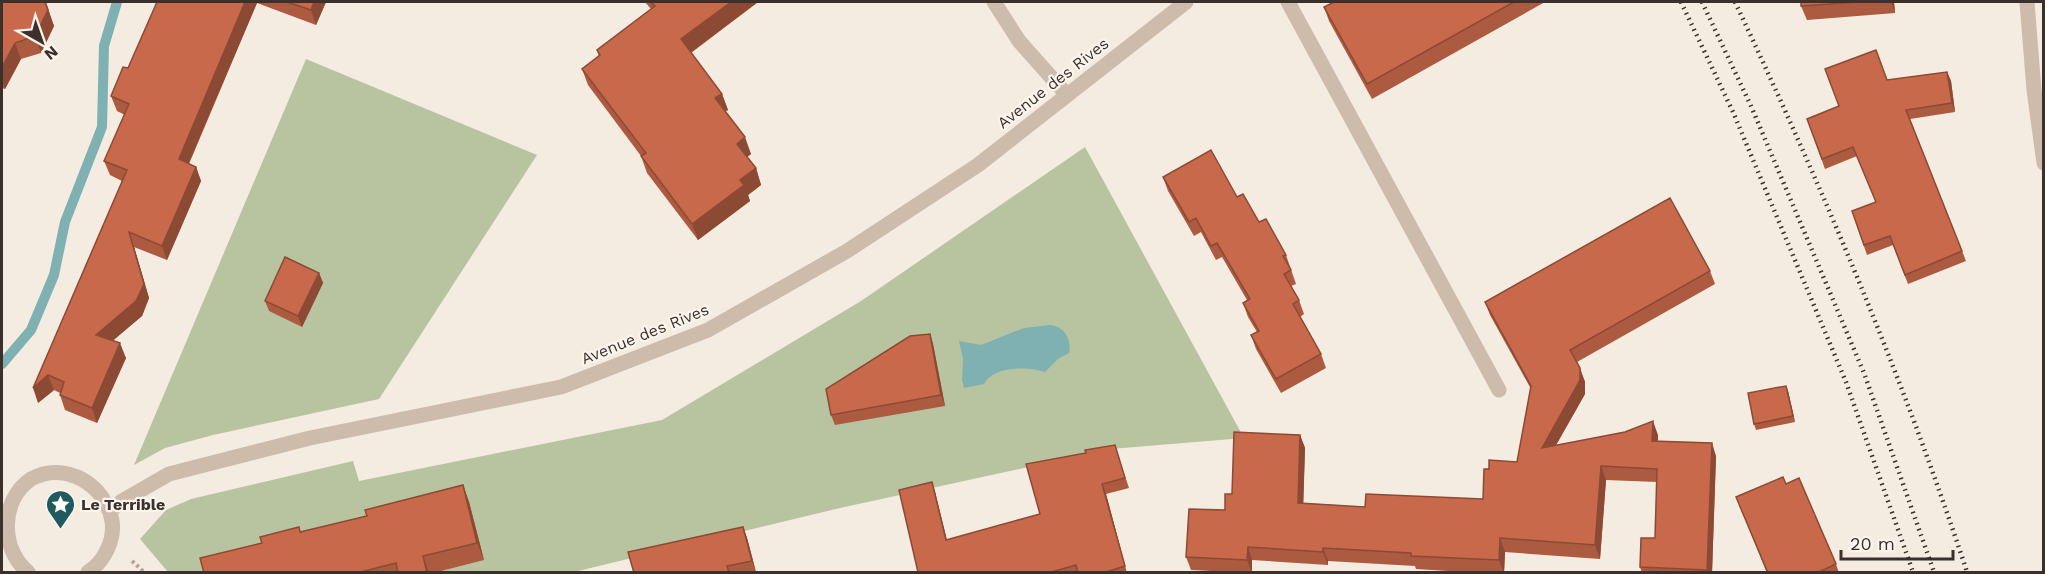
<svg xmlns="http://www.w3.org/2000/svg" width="2045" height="574" font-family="'Work Sans',sans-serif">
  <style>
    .green { fill: #b8c4a0 }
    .water { fill: #7fb0b2 }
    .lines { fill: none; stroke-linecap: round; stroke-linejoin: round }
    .stream { stroke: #7fb0b2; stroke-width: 10 }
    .path { stroke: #b9a596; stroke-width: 4; stroke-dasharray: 3 3; stroke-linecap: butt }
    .minor { stroke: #cdbbac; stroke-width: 15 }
    .rail { stroke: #3b302b; stroke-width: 4.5; stroke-dasharray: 1.5 4.5; stroke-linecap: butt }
    .wall { fill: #ac5a40 }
    .shaded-wall { fill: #8c4a34 }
    .building { fill: #c8694b; stroke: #8c4a34; stroke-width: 1.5 }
    .labels { text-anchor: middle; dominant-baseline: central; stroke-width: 4.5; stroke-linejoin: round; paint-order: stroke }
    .street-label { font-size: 16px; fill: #3b302b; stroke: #fbf5ee }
    .poi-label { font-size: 16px; font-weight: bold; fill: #3b302b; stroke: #fbf5ee; text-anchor: start }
  </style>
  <rect width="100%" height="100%" fill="#f4ebe1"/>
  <g class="green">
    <polygon points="306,59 537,155 379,399 213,435 165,448 134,465"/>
    <polygon points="1085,147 1244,438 1111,449 840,508 574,572 168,572 140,539 166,510 191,499 353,461 359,481 662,420 861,301"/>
  </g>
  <path class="water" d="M1050 325C1064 326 1072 339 1069 353L1058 359 1045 372C1028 366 993 366 984 384L964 388 962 380 963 359 959 341 981 345 1024 328Z"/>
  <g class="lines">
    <polyline class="stream" points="2,364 31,330 54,275 65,222 102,127 104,46 117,2"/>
    <polyline class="path" points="132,561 144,572"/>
    <g class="minor">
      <polyline points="994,2 1019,41 1067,95"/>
      <polyline points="1288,2 1499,390"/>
      <polyline points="2027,2 2034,90 2044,163"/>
      <polyline points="110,511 122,501 169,474 310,438 561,387 708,330 847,251 978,165 1186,2"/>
      <path d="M28 572C0 549 0 500 31 479 65 460 106 485 112 521 115 540 104 562 88 572"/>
    </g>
    <g class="rail">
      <polyline points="1681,2 1733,112 1846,382 1913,572"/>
      <polyline points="1702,2 1751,106 1864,373 1934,572"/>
      <path d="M1735 2C1822 187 1903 377 1967 572"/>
    </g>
  </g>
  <g class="wall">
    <polygon points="2,2 46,2 54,26 41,53 21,59 5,89 2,88"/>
    <polygon points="157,2 326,2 316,25 257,3 189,164 196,167 201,181 167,260 134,247 149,298 142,316 113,340 126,358 97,423 65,410 60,395 60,393 54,390 38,403 122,181 110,175 104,161 125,115 117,111 111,96 128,68"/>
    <polygon points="645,2 758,2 691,53 722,94 728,110 725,111 751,154 747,157 756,168 761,185 748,195 750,201 698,240 647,173 641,156 588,85 582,69 599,56 597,50 651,9"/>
    <polygon points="1334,2 1545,2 1372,99 1329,21 1324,7"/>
    <polygon points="1801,2 1894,2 1895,13 1807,20 1801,6"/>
    <polygon points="1947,72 1951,81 1955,112 1910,119 1966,261 1908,284 1893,245 1867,255 1852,211 1876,202 1857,156 1825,169 1807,119 1839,107 1887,80"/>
    <polygon points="1163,177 1237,197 1259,222 1286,255 1296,284 1291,286 1299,300 1304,314 1300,317 1321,354 1326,368 1281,393 1256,349 1251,335 1257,332 1248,317 1243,303 1247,300 1222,257 1216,260 1201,232 1194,236 1168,191"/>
    <polygon points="1710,271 1715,284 1577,362 1585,382 1585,394 1556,445 1658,435 1658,441 1716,456 1712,573 1642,573 1640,567 1655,538 1657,482 1606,480 1600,559 1505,552 1504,573 1480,573 1416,569 1415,566 1328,561 1328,565 1252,560 1252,573 1191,570 1186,557 1225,510 1232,494 1300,435 1305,448 1303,503 1365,507 1483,499 1489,469 1517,462 1531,389 1490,315 1485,302"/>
    <polygon points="319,273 323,283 302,327 269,311 265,301"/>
    <polygon points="930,334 933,344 945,406 835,425 831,415"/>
    <polygon points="1788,391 1795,422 1756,430 1754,424"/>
    <polygon points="1118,455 1129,488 1106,494 1127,573 916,573 918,572 932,482 935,492 947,540 1040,514"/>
    <polygon points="1786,484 1836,564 1839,573 1767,573 1736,497"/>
    <polygon points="463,485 469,502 484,560 433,573 204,573 262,543 299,527 300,532 367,516"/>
    <polygon points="743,527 747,538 756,572 751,573 634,573"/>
  </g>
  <g class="shaded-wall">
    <polygon points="45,2 54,26 41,53 35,36"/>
    <polygon points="245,2 256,2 257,3 184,174 179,159"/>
    <polygon points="314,2 326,2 316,25 311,10"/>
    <polygon points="731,2 758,2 686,56 681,39"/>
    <polygon points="1891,2 1894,2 1895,13"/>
    <polygon points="15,43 21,59 5,89 2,81 2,67"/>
    <polygon points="1947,72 1951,81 1955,112 1952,103"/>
    <polygon points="722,94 728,110 721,114 715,98"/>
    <polygon points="745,137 751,154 743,160 737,144"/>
    <polygon points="196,167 201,181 167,260 162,246"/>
    <polygon points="756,168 761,185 748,195 750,201 698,240 692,224 740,180"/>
    <polygon points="129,232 134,247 149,298 142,316 102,350 96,335"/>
    <polygon points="319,273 323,283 302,327 298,316"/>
    <polygon points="930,334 933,344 945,406 941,395"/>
    <polygon points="120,343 126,358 97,423 92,408"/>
    <polygon points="1580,368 1585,382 1585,394 1547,461 1542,448"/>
    <polygon points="48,375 54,390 38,403 33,388"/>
    <polygon points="1786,386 1788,391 1795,422 1793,416"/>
    <polygon points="1653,421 1658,435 1657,455 1652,441"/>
    <polygon points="1300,435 1305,448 1303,517 1298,503"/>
    <polygon points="1712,443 1716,456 1712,573 1707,573 1707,570"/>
    <polygon points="1601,466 1606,480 1600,559 1595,545"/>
    <polygon points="932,482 935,492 949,550 946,540"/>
    <polygon points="1102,484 1106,494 1127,573 1125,566"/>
    <polygon points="463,485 469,502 484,560 477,543"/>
    <polygon points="743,527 747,538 756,572 752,561"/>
    <polygon points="1500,538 1505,552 1504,573 1499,560"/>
    <polygon points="1248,547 1252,560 1252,573 1247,560"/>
    <polygon points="1323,548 1328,561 1328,565 1323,552"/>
    <polygon points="423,556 429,573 427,573"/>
  </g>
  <g class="building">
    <polygon points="2,2 45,2 48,10 35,36 15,43 2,67"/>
    <polygon points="157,2 245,2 179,159 196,167 162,246 129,232 144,284 136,301 96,335 120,343 92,408 60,395 64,382 48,375 33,388 127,170 104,161 129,104 111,96 123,67 128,68"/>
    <polygon points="287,2 314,2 311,10"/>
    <polygon points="651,2 731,2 681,39 722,94 715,98 745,137 737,144 756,168 740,180 744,185 692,224 641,156 646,153 582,69 600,55 597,50 655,6"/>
    <polygon points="1334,2 1514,2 1367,84 1324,7"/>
    <polygon points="1801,2 1858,2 1801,6"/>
    <polygon points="1876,50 1887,80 1947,72 1952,103 1906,110 1962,251 1905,275 1890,236 1864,245 1852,211 1876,202 1853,147 1822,159 1807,119 1839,106 1825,69"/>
    <polygon points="1211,150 1237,197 1243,194 1259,222 1266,219 1286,255 1283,256 1291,270 1284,274 1299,300 1293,304 1321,354 1276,379 1251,335 1259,331 1243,303 1250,299 1217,243 1211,246 1196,218 1189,222 1163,177"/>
    <polygon points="1670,198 1710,271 1570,350 1580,368 1580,380 1542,448 1625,432 1653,421 1652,441 1712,443 1707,570 1640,567 1641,538 1655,538 1657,469 1601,466 1595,545 1500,538 1499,560 1411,556 1411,553 1323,548 1323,552 1248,547 1247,560 1186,557 1189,509 1225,510 1225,494 1232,494 1234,432 1300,435 1298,503 1365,507 1366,494 1483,499 1484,469 1489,469 1489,460 1517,462 1531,386 1485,302"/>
    <polygon points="285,257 319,273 298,316 265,301"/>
    <polygon points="930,334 941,395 831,415 826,389 910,336"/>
    <polygon points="1786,386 1793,416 1754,424 1748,393"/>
    <polygon points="1115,445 1125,478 1102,484 1125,566 1103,573 1078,573 1076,565 1048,573 916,573 918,572 899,490 932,482 946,540 1040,514 1026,464 1086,453 1085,450"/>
    <polygon points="1783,477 1786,484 1799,478 1836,564 1817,573 1768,573 1736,497"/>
    <polygon points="463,485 477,543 423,556 427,573 398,573 396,563 357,573 204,573 200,558 262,543 260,537 299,527 300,532 367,516 365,510"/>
    <polygon points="743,527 752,561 727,566 729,573 634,573 628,552"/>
  </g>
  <defs>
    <symbol id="sight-pin" viewBox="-11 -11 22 30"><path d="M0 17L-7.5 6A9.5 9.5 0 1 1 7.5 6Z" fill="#1f5a5e" stroke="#fbf5ee"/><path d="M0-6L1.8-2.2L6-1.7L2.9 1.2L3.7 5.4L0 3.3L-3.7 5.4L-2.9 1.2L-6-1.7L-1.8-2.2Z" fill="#fff"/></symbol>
  </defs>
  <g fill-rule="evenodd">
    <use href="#sight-pin" x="44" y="488" width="33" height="45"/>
  </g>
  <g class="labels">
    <g class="street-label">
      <text transform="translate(1053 83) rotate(-38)">Avenue des Rives</text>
      <text transform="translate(645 334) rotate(-22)">Avenue des Rives</text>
    </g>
    <g class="poi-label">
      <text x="81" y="504">Le Terrible</text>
    </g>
  </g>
  <rect width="2045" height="574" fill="none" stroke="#3b302b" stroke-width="6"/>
  <g transform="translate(42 42) rotate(140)" stroke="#fbf5ee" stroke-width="4.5" paint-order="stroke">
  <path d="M0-4.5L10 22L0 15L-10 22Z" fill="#3b302b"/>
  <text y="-9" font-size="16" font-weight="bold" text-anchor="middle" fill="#3b302b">N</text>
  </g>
  <path d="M1841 550v9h112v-9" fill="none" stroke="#3b302b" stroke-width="3"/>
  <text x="1850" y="550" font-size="18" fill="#3b302b" stroke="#fbf5ee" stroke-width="4.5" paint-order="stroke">20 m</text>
</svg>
